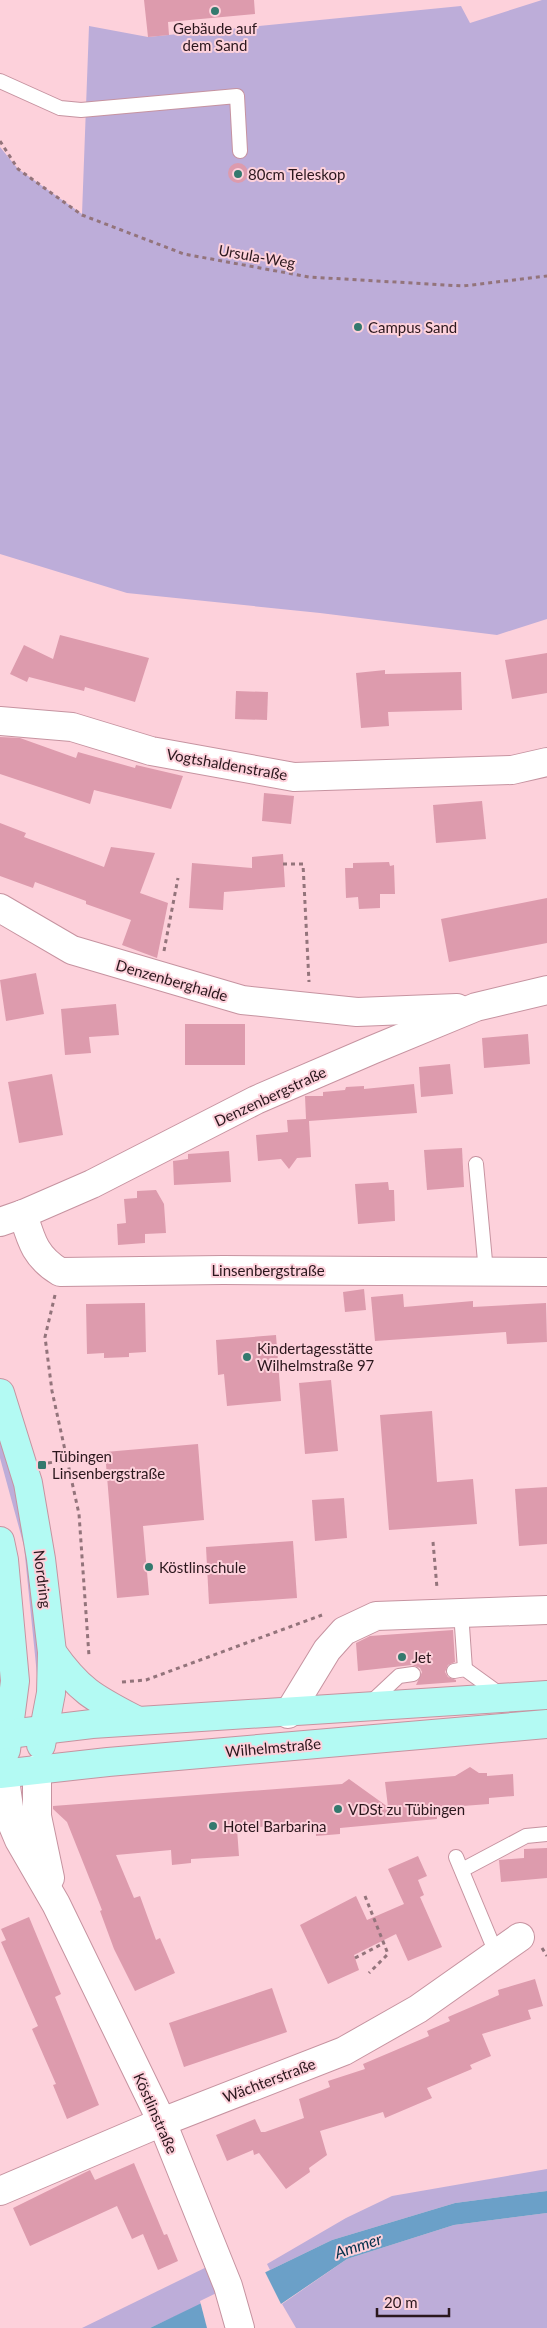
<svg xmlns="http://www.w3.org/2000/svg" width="547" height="2328" font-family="Lato,sans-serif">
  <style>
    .green { fill: #bdadd9 }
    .water { fill: #6ba0c8 }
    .pier { fill: #fdd1db }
    .building { fill: #dd9bad }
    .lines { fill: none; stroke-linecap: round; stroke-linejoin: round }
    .lane-casing { stroke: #c693a0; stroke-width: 16 }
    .street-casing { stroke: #c693a0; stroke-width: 30 }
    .secondary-casing { stroke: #c693a0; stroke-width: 30 }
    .path { stroke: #93747b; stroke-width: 3; stroke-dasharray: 4 4; stroke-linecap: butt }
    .lane { stroke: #fff; stroke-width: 14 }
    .street { stroke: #fff; stroke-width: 28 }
    .secondary { stroke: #b3faf3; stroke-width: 28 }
    .poi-dot { fill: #34796e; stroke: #fdd1db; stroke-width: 2 }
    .labels { text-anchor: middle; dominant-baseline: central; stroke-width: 4; stroke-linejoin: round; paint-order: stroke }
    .poi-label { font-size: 15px; fill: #2b171d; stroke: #fdd1db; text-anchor: start }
    .street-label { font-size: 15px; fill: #2b171d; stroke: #fdd1db }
    .water-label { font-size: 16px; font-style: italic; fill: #03304b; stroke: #fdd1db }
  </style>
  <rect width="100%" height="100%" fill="#fdd1db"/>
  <g class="green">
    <polygon points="542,0 547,0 547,619 497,635 320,613 127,593 0,554 0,147 18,169 82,214 89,26 148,37 461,6 470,23"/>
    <polygon points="0,1439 17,1487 41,1647 38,1685 24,1546 0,1458"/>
    <polygon points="547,2169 547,2191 455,2203 332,2240 270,2270 267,2264 346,2218 392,2196"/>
    <polygon points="547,2213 547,2328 296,2328 282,2304 347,2259 454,2225"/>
    <polygon points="219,2261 230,2291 150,2328 82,2328"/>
  </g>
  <polygon class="water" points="547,2191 547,2213 454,2225 347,2259 278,2306 232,2328 150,2328 332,2240 455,2203"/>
  <polygon class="pier" points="264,2270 282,2306 238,2328 207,2328 200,2301"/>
  <g class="building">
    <polygon points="144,0 254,0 255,14 168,22 169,35 148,37"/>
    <circle cx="238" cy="173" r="10"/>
    <polygon points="60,635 149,658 135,702 85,687 84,691 29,677 27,682 10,674 24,645 53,659"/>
    <polygon points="547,653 547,693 512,699 505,660"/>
    <polygon points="385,670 385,674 461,672 462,710 388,712 389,726 361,728 356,673"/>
    <polygon points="236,691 268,692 267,720 235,719"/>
    <polygon points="0,737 20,738 76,758 78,752 135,768 136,765 183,776 171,809 94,790 90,804 0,774"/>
    <polygon points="264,793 294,796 291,824 262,821"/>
    <polygon points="482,801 486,839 436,843 433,805"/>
    <polygon points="0,823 26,833 24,837 104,867 111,847 155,853 140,893 168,903 157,958 122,945 131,920 86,904 86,901 35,882 33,888 0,876"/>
    <polygon points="283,854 285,887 224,892 223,910 189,908 192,863 252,868 252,857"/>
    <polygon points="389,862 390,866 394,865 395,894 380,894 380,908 359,909 358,897 346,898 345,868 353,868 353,863"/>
    <polygon points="547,898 547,943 449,962 441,919"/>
    <polygon points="36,973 44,1014 6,1021 0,980"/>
    <polygon points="116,1004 119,1035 89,1037 91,1053 65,1055 61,1009"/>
    <rect x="185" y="1024" width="60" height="41"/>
    <polygon points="528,1034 530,1064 484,1068 482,1038"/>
    <polygon points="450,1064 453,1094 421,1097 419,1067"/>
    <polygon points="52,1074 63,1135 19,1143 8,1082"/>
    <polygon points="414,1084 417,1113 309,1121 311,1157 297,1158 289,1169 281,1159 258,1161 256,1135 288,1132 287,1120 306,1119 305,1096 323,1096 323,1092 345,1090 346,1087 364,1086 364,1089"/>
    <polygon points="462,1148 464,1187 427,1190 424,1150"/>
    <polygon points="229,1151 231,1182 174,1185 173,1161 188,1159 188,1154"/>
    <polygon points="388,1182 389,1190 394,1190 395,1221 358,1224 355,1184"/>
    <polygon points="156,1190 164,1204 166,1233 145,1234 145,1243 118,1245 117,1224 126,1223 124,1199 137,1198 137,1191"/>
    <polygon points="364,1289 366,1310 345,1312 343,1292"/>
    <polygon points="403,1294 404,1307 473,1301 473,1307 546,1303 547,1342 507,1344 506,1332 375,1341 371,1297"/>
    <polygon points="145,1303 146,1352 129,1353 129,1357 104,1358 104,1353 87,1354 86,1304"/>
    <polygon points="276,1335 281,1401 227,1406 224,1374 218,1375 216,1340"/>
    <polygon points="331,1380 338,1451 305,1454 299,1383"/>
    <polygon points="432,1411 437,1482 473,1479 477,1524 389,1530 380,1415"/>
    <polygon points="198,1444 204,1520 143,1526 149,1595 117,1598 105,1452"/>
    <polygon points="547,1487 547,1544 519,1546 515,1489"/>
    <polygon points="344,1498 347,1538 315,1541 312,1500"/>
    <polygon points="293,1541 297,1598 209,1604 206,1547"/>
    <polygon points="453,1630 455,1662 448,1665 445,1672 448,1677 456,1680 456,1682 416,1685 422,1672 420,1668 412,1665 358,1671 356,1643 370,1636"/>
    <polygon points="470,1767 479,1773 487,1773 487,1776 513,1774 514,1796 489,1798 489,1804 436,1808 437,1819 340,1828 340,1834 316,1836 316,1828 283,1830 283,1825 237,1829 239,1856 191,1859 191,1863 172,1865 171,1850 116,1855 134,1898 140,1896 156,1940 160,1938 175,1973 135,1991 114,1949 100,1911 102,1910 67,1822 53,1809 53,1806 342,1784 349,1779 388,1807 385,1782 455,1776"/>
    <polygon points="547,1848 547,1878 501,1882 499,1860 524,1858 524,1849"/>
    <polygon points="418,1856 427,1876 418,1880 424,1895 414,1900 420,1897 442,1947 408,1961 396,1934 354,1955 359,1970 328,1984 300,1925 356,1896 367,1920 404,1904 388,1869"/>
    <polygon points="29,1917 61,1994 55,1997 99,2105 67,2119 53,2085 56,2084 32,2029 38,2026 1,1942 6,1940 1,1929"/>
    <polygon points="535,1979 543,2006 528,2010 531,2019 482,2034 491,2056 470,2065 472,2069 427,2088 432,2098 385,2118 383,2112 320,2131 327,2155 309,2168 310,2172 286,2189 259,2153 254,2155 253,2150 227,2161 216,2135 255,2119 261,2132 265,2132 304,2118 299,2099 330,2087 328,2081 365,2069 363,2064 429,2036 427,2031 450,2021 448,2017 499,1995 498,1990"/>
    <polygon points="272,1988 287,2032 184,2067 169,2023"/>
    <polygon points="134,2163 164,2235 167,2234 178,2261 158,2270 143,2234 132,2239 117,2206 30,2246 13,2208 90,2170 95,2180"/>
  </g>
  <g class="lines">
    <defs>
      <g id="lane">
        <polyline points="0,81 60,108 81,110 237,96 240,151"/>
        <polyline points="476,1164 486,1272"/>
        <polyline points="461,1612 465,1669"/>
        <polyline points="454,1671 465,1669 501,1695"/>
        <polyline points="368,1705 399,1676 413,1674"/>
        <polyline points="456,1857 496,1953"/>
        <polyline points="462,1870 526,1836 547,1834"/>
      </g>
      <g id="street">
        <polyline points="0,721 72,727 151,751 294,777 512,770 547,762"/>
        <polyline points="0,908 72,950 242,1000 357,1012 457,1008"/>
        <path d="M23 1214C31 1240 35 1257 60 1272L223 1270 547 1272"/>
        <polyline points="0,1222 23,1214 92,1184 256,1100 372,1050 476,1007 547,990"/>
        <polyline points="288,1714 327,1650 344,1631 376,1616 547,1610"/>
        <polyline points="37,1769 37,1816 50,1878"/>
        <polyline points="4,1773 11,1821 19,1840 56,1904 162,2122 228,2286 240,2328"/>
        <polyline points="0,2191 162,2122 344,2051 418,2009 520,1937"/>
      </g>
      <g id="secondary">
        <polyline points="0,1393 28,1483 41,1559 52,1652 51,1693 41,1745"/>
        <polyline points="0,1541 4,1560 15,1681 6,1750"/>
        <path d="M52 1652C80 1692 96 1699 138 1721"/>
        <polyline points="0,1735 92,1724 547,1695"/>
        <polyline points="0,1774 108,1762 547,1724"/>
      </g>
    </defs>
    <use href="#lane" class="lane-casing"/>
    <use href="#street" class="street-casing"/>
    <use href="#secondary" class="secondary-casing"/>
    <g class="path">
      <polyline points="0,141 18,169 82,215 184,254 309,277 463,286 547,276"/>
      <polyline points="283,864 303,864 309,982"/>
      <polyline points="164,951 178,878"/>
      <polyline points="55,1295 45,1337 52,1391 79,1514 89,1656"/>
      <polyline points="48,1463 67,1460"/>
      <polyline points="433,1542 437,1588"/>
      <polyline points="122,1682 146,1680 322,1615"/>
      <polyline points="365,1896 388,1954 369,1973"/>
      <polyline points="542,1948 547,1956"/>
      <polyline points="355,1958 384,1943"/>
    </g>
    <use href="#lane" class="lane"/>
    <use href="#street" class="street"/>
    <use href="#secondary" class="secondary"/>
  </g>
  <g class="poi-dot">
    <circle cx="215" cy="11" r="5"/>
    <circle cx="238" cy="174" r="5"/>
    <circle cx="358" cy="327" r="5"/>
    <circle cx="247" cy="1357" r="5"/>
    <rect x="37" y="1460" width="10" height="10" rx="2.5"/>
    <circle cx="149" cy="1567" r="5"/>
    <circle cx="402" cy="1657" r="5"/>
    <circle cx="338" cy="1809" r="5"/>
    <circle cx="213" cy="1826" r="5"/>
  </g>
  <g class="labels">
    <g class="poi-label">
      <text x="215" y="28" text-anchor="middle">Gebäude auf<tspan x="215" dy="17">dem Sand</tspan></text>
      <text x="248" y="174">80cm Teleskop</text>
      <text x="368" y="327">Campus Sand</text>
      <text x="257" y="1348">Kindertagesstätte<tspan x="257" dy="17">Wilhelmstraße 97</tspan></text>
      <text x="52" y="1456">Tübingen<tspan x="52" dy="17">Linsenbergstraße</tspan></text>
      <text x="159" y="1567">Köstlinschule</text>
      <text x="412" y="1657">Jet</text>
      <text x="348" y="1809">VDSt zu Tübingen</text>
      <text x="223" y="1826">Hotel Barbarina</text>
    </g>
    <g class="street-label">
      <text transform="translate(257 256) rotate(10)">Ursula-Weg</text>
      <text transform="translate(227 764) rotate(10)">Vogtshaldenstraße</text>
      <text transform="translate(172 980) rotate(16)">Denzenberghalde</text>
      <text transform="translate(270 1096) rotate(-25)">Denzenbergstraße</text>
      <text x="268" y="1270">Linsenbergstraße</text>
      <text transform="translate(43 1579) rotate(83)">Nordring</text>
      <text transform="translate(273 1747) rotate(-5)">Wilhelmstraße</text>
      <text transform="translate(269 2080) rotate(-21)">Wächterstraße</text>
      <text transform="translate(156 2113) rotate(66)">Köstlinstraße</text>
    </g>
    <g class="water-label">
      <text transform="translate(358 2245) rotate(-18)">Ammer</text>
    </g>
  </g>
  <path d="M377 2308v8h72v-8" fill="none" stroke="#2b171d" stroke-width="2.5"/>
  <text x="384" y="2308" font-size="15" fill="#2b171d" stroke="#fdd1db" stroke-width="4" paint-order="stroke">20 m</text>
</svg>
